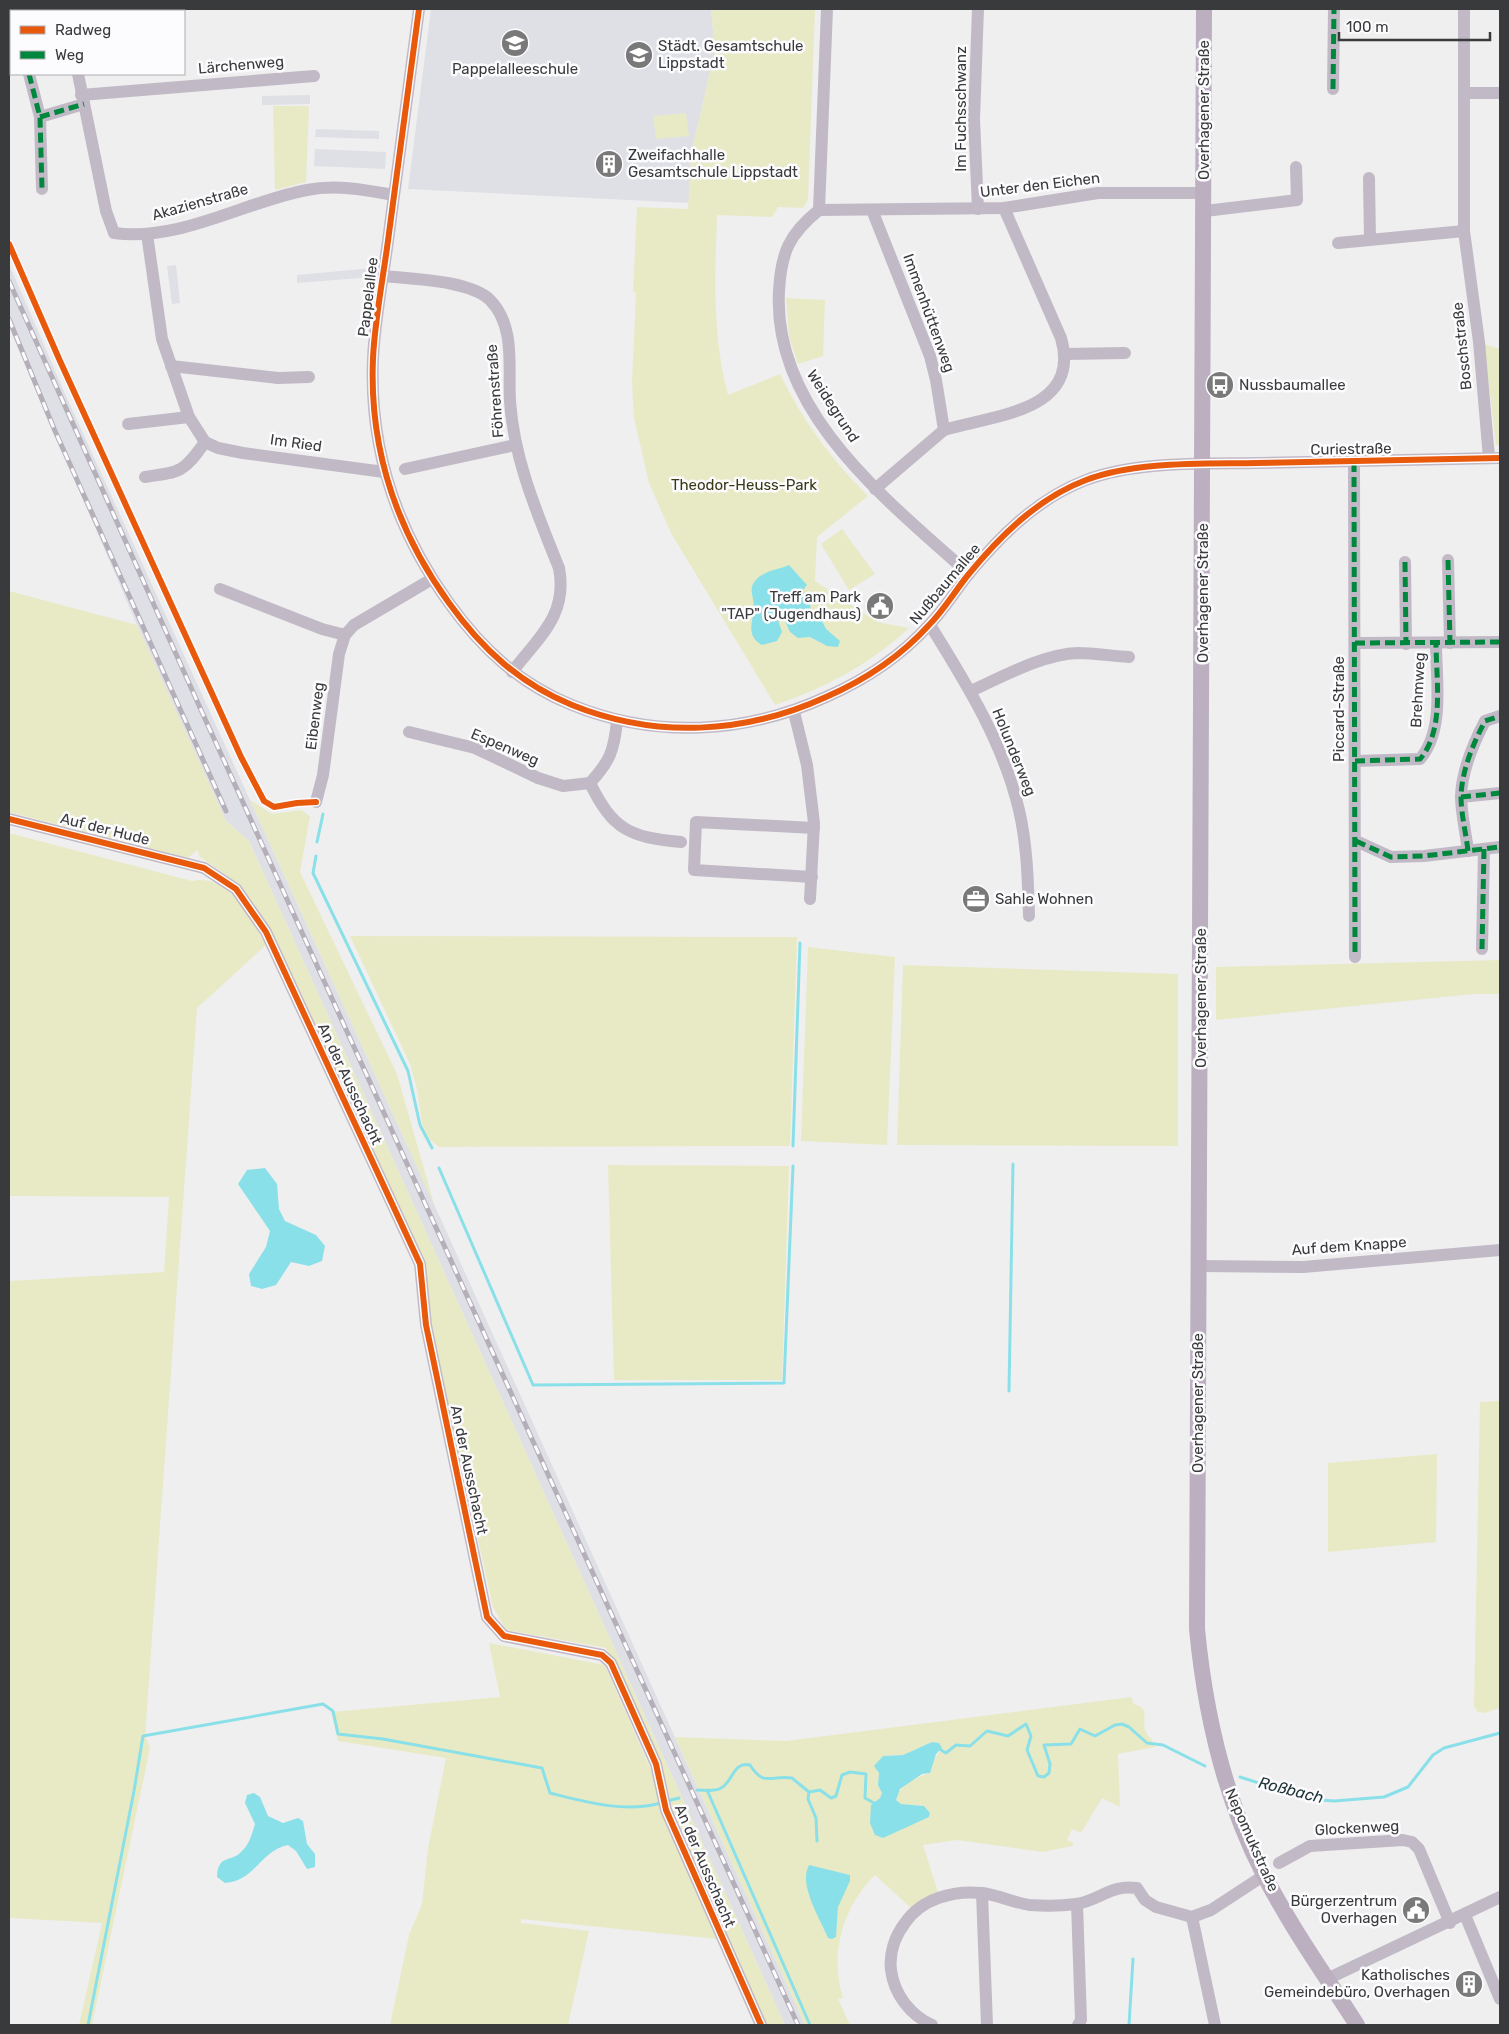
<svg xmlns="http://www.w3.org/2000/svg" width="1509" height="2034" font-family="Rubik,sans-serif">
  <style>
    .built { fill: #dee0e6 }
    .green { fill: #e8eac6; fill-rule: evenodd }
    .water { fill: #8ae0e8 }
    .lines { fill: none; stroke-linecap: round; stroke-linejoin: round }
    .stream { stroke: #8ae0e8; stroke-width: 3 }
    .minor { stroke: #c2b9c6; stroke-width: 12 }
    .major { stroke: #bbafc0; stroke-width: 16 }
    .rail-casing { stroke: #b5afb9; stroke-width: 5 }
    .rail { stroke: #fcfcff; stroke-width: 3; stroke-dasharray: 9; stroke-linecap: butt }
    .quiet { stroke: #00873e; stroke-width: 5; stroke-dasharray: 10 5; stroke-linecap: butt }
    .cycleway-casing { stroke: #fcfcff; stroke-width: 9 }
    .cycleway { stroke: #e8590c; stroke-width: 6 }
    .labels { text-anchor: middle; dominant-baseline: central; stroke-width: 5; stroke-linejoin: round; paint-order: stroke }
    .poi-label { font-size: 15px; fill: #393a3b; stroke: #fcfcff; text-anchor: start }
    .street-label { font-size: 15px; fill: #393a3b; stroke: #fcfcff }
    .park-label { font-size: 15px; fill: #393914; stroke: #fcfcff }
    .water-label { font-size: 16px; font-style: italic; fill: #1d3335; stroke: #fcfcff }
  </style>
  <rect width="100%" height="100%" fill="#efeff0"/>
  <g class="built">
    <polygon points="431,9 711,9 715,51 691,154 689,203 408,189"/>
    <polygon points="310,95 310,104 262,105 262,96"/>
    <polygon points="316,129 379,131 379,139 315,137"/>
    <polygon points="315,149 386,152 385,169 314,166"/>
    <polygon points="9,264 66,396 434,1204 805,2025 785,2025 249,841 226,821 137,625 9,327"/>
    <polygon points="176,265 180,303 172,304 167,266"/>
    <polygon points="373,268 372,277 297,283 297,275"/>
  </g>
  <g class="green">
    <path d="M711 9H815L808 199 803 208 778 207 772 217 717 215C715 276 712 335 728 395L780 374C803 421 831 459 868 496L817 537 815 581 877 622 909 628C869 665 825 688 775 705L671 533 649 483 634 418 632 383 636 293 633 292 637 207 688 209 691 154 715 51Z"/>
    <polygon points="273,106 309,106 306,182 275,190"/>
    <polygon points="686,113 689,136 656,139 653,116"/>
    <polygon points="786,298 825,300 823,356 798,364 789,337"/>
    <polygon points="1484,344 1500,349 1500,445 1496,445"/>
    <polygon points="842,529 875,574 849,590 821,544"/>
    <path d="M9 591 137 625 226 821 249 841 785 2025H767L721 1926 672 1808C662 1752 630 1699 606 1648L506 1630 493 1607 430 1325 424 1263 239 884 200 857 197 850 188 858 9 812Z"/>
    <polygon points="250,800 272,814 301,810 310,816 300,872 397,1074 434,1204"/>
    <path d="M9 833 192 881C230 873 249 918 266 945L197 1008 145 1736 150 1748 92 2025H79L102 1923 9 1918V1281L164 1272 169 1197 9 1196Z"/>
    <polygon points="350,936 797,937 790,1146 439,1147 429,1139 422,1124 417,1089 410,1064"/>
    <polygon points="808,947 895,957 887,1145 801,1141"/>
    <polygon points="1500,960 1500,994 1475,994 1216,1020 1216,967"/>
    <polygon points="903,965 1178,974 1178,1146 897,1145"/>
    <polygon points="608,1165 789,1166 782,1380 614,1380"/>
    <polygon points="1500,1401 1500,1708 1484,1713 1478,1712 1474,1706 1480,1402"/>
    <polygon points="1437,1454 1436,1542 1328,1552 1328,1463"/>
    <polygon points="489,1643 605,1665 661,1793 663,1818 717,1939 521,1919 521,1923 589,1931 568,2025 390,2025 409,1935 422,1904 428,1848 446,1758 338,1741 331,1712 500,1697"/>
    <path d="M1131 1697 1134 1704C1153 1710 1139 1721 1147 1734 1150 1739 1154 1740 1155 1747L1118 1754 1120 1807 1102 1798 1081 1833 1072 1829 1067 1840 1074 1843 1072 1846 1043 1852 957 1840 923 1845 938 1892 911 1908 875 1875C843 1907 829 1954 843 1998L838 1999 850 2025H805L675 1737 786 1741ZM932 1742 941 1750 932 1762 930 1773C917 1776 898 1786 896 1800L901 1804 924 1806 930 1813 929 1817 905 1827 874 1803 880 1798 882 1793 878 1785 879 1773 877 1769 889 1755H903Z"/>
  </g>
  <g class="water">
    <path d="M789 565 807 585 803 590 810 601 811 614 820 617 826 629 840 641 838 647 827 646 810 637 798 638 790 632 781 612 776 614 782 632 777 641 762 645C745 635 753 622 754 607 754 597 748 589 755 581 764 570 778 570 789 565Z"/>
    <polygon points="265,1168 277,1184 279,1209 285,1221 316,1235 325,1246 322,1261 309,1266 291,1262 276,1285 262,1289 251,1286 249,1274 266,1247 270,1231 238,1184 247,1170"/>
    <polygon points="932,1742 939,1743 942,1748 936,1754 930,1773 922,1774 900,1789 896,1800 901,1804 924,1806 930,1813 929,1817 883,1838 875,1835 870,1823 871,1805 880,1798 882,1793 878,1785 879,1773 874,1766 883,1756 903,1755"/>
    <path d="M254 1793 260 1797 268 1816 283 1823 298 1818 303 1821 307 1844 315 1854V1867L307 1869 296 1851 288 1845C260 1851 255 1881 225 1883L217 1877C218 1853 231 1864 243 1850 250 1843 252 1833 255 1824L245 1803 247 1795Z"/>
    <path d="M809 1865 850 1875V1881L838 1907 836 1937 832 1939 828 1938C820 1918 798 1885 809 1865Z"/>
  </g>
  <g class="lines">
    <g class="stream">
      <polyline points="317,842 323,814"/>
      <polyline points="316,856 313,873 408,1071 420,1125 432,1148"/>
      <polyline points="793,1146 800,943"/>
      <polyline points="439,1168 533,1385 784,1383 793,1166"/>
      <polyline points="1009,1391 1013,1164"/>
      <polyline points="941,1750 946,1753 956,1745 970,1746 987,1731 1008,1736 1026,1724 1031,1736 1027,1750 1038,1776 1044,1777 1049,1773 1050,1764 1044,1745 1071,1744 1080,1729 1095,1736 1115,1725 1122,1724 1129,1727 1147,1743 1163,1745 1205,1766"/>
      <polyline points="1240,1777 1309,1799 1334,1801 1384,1797 1408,1787 1433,1755 1444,1748 1500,1733"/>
      <path d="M697 1790C705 1790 714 1792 721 1788 733 1782 733 1761 750 1765 764 1787 770 1775 792 1778L809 1792 820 1790 831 1798 836 1796 842 1775 850 1772 866 1774 865 1798 874 1803"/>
      <polyline points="707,1790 810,2025"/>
      <polyline points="809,1792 808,1799 816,1818 817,1841"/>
      <polyline points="667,1801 679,1798"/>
      <path d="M88 2025 134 1791 143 1736 323 1704 333 1711 338 1734 383 1739 542 1768 550 1793C586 1802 624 1813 661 1803"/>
      <polyline points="1129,2025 1133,1959"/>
    </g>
    <g class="minor">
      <polyline points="11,9 12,11"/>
      <polyline points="72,9 72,11"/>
      <path d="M419 9C409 83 399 158 389 233 384 274 375 317 373 358 369 448 397 531 449 603 482 649 520 684 572 705 656 739 745 734 826 697 865 680 901 656 929 625 944 610 955 591 968 575 1000 536 1038 498 1086 480 1136 461 1203 464 1256 463 1338 461 1419 459 1500 458"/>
      <path d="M827 9 819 210C789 234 781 253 779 291 772 412 888 501 969 574"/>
      <polyline points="1464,9 1464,231 1479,342 1489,458"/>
      <polyline points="29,74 40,117 42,189"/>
      <path d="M78 74 106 211 114 233C180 242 243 202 307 190 336 184 366 190 394 195"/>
      <polyline points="1333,89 1334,9"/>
      <polyline points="1464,93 1500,93"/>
      <polyline points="81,95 314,76"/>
      <polyline points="40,117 84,104"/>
      <polyline points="1369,178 1370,240"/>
      <polyline points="978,209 974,119 978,9"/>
      <polyline points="819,210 1004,208 1098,193 1205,193"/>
      <polyline points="872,210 930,356 936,380 944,430 875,489"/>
      <polyline points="1205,211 1297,200 1296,167"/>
      <polyline points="147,234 162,339 189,417 205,442 218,448 243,453 384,472"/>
      <polyline points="1338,243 1464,231"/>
      <path d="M384 276C410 279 470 280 490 300 516 326 508 368 510 401 514 460 537 513 559 568 568 615 539 637 512 672"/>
      <polyline points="1065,354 1125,353"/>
      <polyline points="171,366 278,378 309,377"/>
      <polyline points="128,424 189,417"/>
      <path d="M944 430C993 415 1082 412 1061 338L1004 208"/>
      <polyline points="1354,462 1355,957"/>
      <polyline points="405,469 515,445"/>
      <path d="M145 477C181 472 184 472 205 442"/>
      <polyline points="1448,560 1450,643"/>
      <polyline points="1405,562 1406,644"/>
      <polyline points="220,589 322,629 345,635"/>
      <path d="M930 625C966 683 1003 742 1019 810 1027 844 1028 880 1029 916"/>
      <polyline points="1355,643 1500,642"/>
      <path d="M971 691C1002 677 1043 654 1078 653 1094 653 1112 656 1129 657"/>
      <polyline points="794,712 807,765 814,823 810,899"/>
      <path d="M617 721C614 751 610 761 590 783 613 830 629 837 681 842"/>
      <polyline points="409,732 475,748 538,778 563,786 590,783"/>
      <path d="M1355 761 1420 759C1445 730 1436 679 1436 643"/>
      <polyline points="1461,797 1500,793"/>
      <polyline points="316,802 323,775 339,654 345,635 354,625 432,579"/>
      <polyline points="9,819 204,868 236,889 266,932 420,1264 426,1325 487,1617 504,1636 602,1655 611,1663 656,1764 666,1810 761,2025"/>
      <polyline points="1356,841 1391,857 1424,856 1500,847"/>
      <path d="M1468 851C1466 833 1461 814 1461 796 1462 770 1473 744 1485 721L1500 716"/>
      <polyline points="812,877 694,870 696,822 814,828"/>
      <polyline points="1482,949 1484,849"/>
      <polyline points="1199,1266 1303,1267 1500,1250"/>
      <polyline points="1279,1863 1310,1846 1403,1840 1412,1842 1419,1849 1450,1923"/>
      <polyline points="982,1893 987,2025"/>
      <polyline points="1077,1904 1081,2020 1078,2025"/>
      <polyline points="1465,1915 1500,1999"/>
      <polyline points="1192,1917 1215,2025"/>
      <polyline points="1327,1979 1500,1897"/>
      <path d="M932 2025C910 2015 894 1994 891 1970 889 1953 895 1936 905 1923 921 1899 953 1890 982 1893 999 1895 1014 1903 1030 1905 1044 1906 1062 1906 1076 1904 1099 1901 1111 1884 1137 1888L1145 1900 1156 1907 1192 1917 1211 1910 1260 1878 1263 1873"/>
    </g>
    <path class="major" d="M1204 9 1197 1629C1205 1713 1224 1797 1263 1873 1290 1926 1325 1975 1357 2025"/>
    <defs>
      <g id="rail">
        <polyline points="9,281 206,721 798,2025"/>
        <polyline points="9,319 55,431 226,811"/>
      </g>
    </defs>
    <use href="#rail" class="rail-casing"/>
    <use href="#rail" class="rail"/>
    <g class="quiet">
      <polyline points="11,9 12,11"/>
      <polyline points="29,74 40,117 42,189"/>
      <polyline points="1333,89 1334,9"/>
      <polyline points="40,117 84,104"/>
      <polyline points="1354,462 1355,957"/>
      <polyline points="1448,560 1450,643"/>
      <polyline points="1405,562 1406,644"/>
      <polyline points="1355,643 1500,642"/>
      <path d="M1355 761 1420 759C1445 730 1436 679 1436 643"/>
      <polyline points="1461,797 1500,793"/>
      <polyline points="1356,841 1391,857 1424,856 1500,847"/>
      <path d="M1468 851C1466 833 1461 814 1461 796 1462 770 1473 744 1485 721L1500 716"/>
      <polyline points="1482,949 1484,849"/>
    </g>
    <defs>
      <g id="cycleway">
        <path d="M419 9C409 83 399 158 389 233 384 274 375 317 373 358 369 448 397 531 449 603 482 649 520 684 572 705 656 739 745 734 826 697 865 680 901 656 929 625 944 610 955 591 968 575 1000 536 1038 498 1086 480 1136 461 1203 464 1256 463 1338 461 1419 459 1500 458"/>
        <polyline points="9,244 60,361 241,757 264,801 274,807 297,803 316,802"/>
        <polyline points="9,819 204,868 236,889 266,932 420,1264 426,1325 487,1617 504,1636 602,1655 611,1663 656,1764 666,1810 761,2025"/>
      </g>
    </defs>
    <use href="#cycleway" class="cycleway-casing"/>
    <use href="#cycleway" class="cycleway"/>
  </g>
  <defs>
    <symbol id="school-disc" viewBox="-11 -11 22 22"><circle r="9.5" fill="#79797a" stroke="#fcfcff"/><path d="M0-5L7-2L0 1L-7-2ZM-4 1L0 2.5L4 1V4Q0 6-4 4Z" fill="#fff"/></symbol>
    <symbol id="building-disc" viewBox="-11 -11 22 22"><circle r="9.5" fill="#79797a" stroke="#fcfcff"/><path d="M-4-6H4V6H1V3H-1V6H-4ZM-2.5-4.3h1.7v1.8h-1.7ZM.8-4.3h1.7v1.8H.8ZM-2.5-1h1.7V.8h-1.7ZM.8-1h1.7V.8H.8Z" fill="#fff"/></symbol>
    <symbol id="bus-disc" viewBox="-11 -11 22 22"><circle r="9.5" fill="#79797a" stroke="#fcfcff"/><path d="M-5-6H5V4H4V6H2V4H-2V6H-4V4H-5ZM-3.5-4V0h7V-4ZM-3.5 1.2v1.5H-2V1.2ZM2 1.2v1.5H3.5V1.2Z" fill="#fff"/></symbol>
    <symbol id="civic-disc" viewBox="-11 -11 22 22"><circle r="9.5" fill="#79797a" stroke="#fcfcff"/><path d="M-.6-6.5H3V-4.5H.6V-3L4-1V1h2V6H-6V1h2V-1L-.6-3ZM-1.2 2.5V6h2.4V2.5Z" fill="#fff"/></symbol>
    <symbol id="office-disc" viewBox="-11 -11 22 22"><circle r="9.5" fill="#79797a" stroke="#fcfcff"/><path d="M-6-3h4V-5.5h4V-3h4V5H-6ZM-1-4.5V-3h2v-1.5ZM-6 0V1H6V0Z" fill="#fff"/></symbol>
  </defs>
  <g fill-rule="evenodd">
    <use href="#school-disc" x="499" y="27" width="32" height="32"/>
    <use href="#school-disc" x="623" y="39" width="32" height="32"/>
    <use href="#building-disc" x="593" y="148" width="32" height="32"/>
    <use href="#bus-disc" x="1204" y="369" width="32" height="32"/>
    <use href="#civic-disc" x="864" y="590" width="32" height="32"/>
    <use href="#office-disc" x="960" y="883" width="32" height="32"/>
    <use href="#civic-disc" x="1400" y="1894" width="32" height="32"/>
    <use href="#building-disc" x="1453" y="1968" width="32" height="32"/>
  </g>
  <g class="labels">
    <g class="poi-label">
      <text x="658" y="46">Städt. Gesamtschule<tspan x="658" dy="17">Lippstadt</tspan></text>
      <text x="515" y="69" text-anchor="middle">Pappelalleeschule</text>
      <text x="628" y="155">Zweifachhalle<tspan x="628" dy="17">Gesamtschule Lippstadt</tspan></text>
      <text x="1239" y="385">Nussbaumallee</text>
      <text x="861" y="597" text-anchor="end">Treff am Park<tspan x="861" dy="17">"TAP" (Jugendhaus)</tspan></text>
      <text x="995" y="899">Sahle Wohnen</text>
      <text x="1397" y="1901" text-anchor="end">Bürgerzentrum<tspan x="1397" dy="17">Overhagen</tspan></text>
      <text x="1450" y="1975" text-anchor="end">Katholisches<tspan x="1450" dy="17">Gemeindebüro, Overhagen</tspan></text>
    </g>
    <g class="street-label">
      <text transform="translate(241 65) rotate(-5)">Lärchenweg</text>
      <text transform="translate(961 109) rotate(-90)">Im Fuchsschwanz</text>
      <text transform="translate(1204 110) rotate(-90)">Overhagener Straße</text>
      <text transform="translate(1040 185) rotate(-7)">Unter den Eichen</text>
      <text transform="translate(200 202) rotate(-16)">Akazienstraße</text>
      <text transform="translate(368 297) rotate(-83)">Pappelallee</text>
      <text transform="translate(929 313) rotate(70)">Immenhüttenweg</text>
      <text transform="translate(1462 346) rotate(-96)">Boschstraße</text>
      <text transform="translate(495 391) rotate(-94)">Föhrenstraße</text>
      <text transform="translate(833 406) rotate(57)">Weidegrund</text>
      <text transform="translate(296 443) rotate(8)">Im Ried</text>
      <text transform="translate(1351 449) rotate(-1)">Curiestraße</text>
      <text transform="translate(945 584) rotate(-50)">Nußbaumallee</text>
      <text transform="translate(1203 593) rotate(-90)">Overhagener Straße</text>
      <text transform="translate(1418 690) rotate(-87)">Brehmweg</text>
      <text transform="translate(1339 709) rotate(-90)">Piccard-Straße</text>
      <text transform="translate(315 716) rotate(-83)">Eibenweg</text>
      <text transform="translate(505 747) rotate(23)">Espenweg</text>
      <text transform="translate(1014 752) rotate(68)">Holunderweg</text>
      <text transform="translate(105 829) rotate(14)">Auf der Hude</text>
      <text transform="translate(1201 998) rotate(-90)">Overhagener Straße</text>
      <text transform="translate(350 1084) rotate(65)">An der Ausschacht</text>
      <text transform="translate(1349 1246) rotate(-4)">Auf dem Knappe</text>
      <text transform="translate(1198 1403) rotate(-90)">Overhagener Straße</text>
      <text transform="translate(469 1470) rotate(78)">An der Ausschacht</text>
      <text transform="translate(1357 1828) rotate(-3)">Glockenweg</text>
      <text transform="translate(1252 1840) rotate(66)">Nepomukstraße</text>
      <text transform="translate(705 1866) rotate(67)">An der Ausschacht</text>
    </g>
    <g class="park-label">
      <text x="744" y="485">Theodor-Heuss-Park</text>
    </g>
    <g class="water-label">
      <text transform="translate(1291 1790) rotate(14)">Roßbach</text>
    </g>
  </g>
  <rect width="1509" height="2034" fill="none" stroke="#393a3b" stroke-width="20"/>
  <rect x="10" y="10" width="175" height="65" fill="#fcfcff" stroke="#aeaeb1"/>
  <rect x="20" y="26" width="25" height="8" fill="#e8590c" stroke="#aeaeb1"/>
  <text x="55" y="35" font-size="15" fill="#393a3b">Radweg</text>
  <rect x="20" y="51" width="25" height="8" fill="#00873e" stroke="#aeaeb1"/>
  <text x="55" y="60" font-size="15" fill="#393a3b">Weg</text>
  <path d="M1339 32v8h151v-8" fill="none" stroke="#393a3b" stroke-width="2.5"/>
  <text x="1346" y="32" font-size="15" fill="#393a3b" stroke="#fcfcff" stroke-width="4" paint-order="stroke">100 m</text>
</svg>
